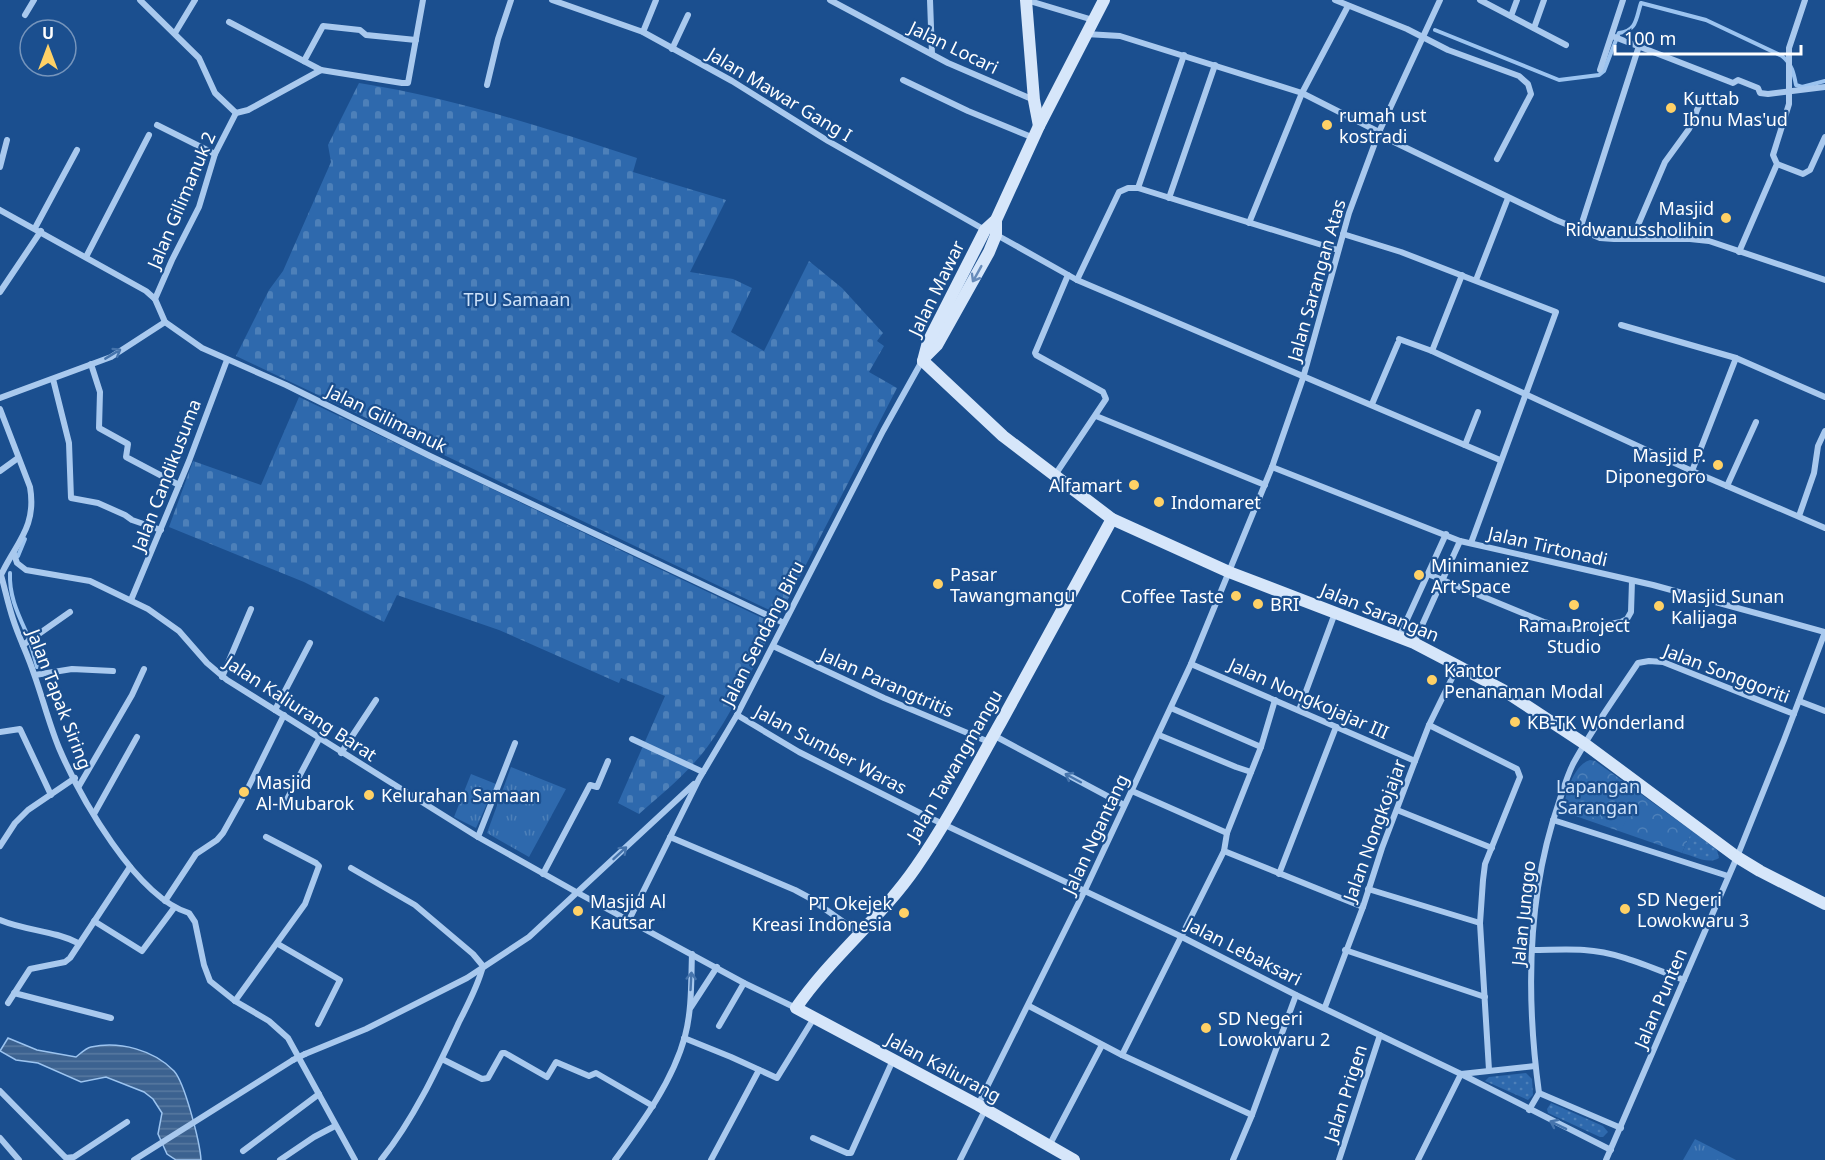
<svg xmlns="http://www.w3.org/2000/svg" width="1825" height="1160" font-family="'Noto Sans',sans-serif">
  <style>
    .grass { fill: url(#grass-tufts) }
    .forest { fill: url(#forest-crowns) }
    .cemetery { fill: url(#cemetery-stones) }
    .garden { fill: url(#garden-dots) }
    .pitch { fill: #2e69ad }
    .water { fill: url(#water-rules); stroke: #9cc4f0; stroke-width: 1.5 }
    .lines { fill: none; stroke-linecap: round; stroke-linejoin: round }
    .stream { stroke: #9cc4f0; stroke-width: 4 }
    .street-tunnel { stroke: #3d69a0; stroke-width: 6; stroke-dasharray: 6 3; stroke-linecap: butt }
    .street { stroke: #a9c9ee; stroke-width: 6 }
    .secondary { stroke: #d6e6fa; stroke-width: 12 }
    .street-bridge { stroke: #a9c9ee; stroke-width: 6 }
    .oneway { stroke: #668bba }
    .oneway2 { stroke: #4674ac }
    .poi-dot { fill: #ffd166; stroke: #1b4f8f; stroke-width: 2 }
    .labels { text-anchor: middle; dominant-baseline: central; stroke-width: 4.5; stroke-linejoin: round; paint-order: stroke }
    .street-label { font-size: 18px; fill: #fff; stroke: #1b4f8f }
    .poi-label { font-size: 18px; fill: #fff; stroke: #1b4f8f; text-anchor: start }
    .park-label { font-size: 18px; fill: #cfe3fa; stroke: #1b4f8f }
  </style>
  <defs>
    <pattern id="grass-tufts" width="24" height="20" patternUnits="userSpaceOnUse" patternTransform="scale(1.5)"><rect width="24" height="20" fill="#2e69ad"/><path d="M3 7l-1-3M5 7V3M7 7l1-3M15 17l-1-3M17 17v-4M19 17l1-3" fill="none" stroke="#4d80b9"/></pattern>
    <pattern id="forest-crowns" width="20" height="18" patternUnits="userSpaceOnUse" patternTransform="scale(1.5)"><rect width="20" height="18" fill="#2e69ad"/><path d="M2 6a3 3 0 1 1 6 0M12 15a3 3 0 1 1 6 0" fill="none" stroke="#4d80b9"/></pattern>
    <pattern id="cemetery-stones" width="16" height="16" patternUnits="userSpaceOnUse" patternTransform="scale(1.5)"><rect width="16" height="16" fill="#2e69ad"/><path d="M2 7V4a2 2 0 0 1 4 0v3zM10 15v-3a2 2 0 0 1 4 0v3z" fill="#4d80b9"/></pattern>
    <pattern id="garden-dots" width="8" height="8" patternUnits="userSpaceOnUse" patternTransform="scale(1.5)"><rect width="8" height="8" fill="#2e69ad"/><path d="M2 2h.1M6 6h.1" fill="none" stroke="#4d80b9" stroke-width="1.8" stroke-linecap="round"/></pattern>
    <pattern id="water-rules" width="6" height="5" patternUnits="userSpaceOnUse" patternTransform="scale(1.5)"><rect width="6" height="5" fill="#3c6290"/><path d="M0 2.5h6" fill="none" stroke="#597aa1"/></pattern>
  </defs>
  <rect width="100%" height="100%" fill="#1b4f8f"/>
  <g class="grass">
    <polygon points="511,767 566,789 529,857 487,833"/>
    <polygon points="471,774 496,784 476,828 454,817"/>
    <polygon points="1695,1139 1736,1160 1683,1160"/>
  </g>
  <path class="forest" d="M1590 760 1595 761 1692 831 1682 853 1564 812C1564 796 1573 765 1590 760Z"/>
  <g class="cemetery">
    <path d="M359 83C454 98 546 128 637 158L633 172 726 200 690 272 733 279 752 288 731 332 764 351 809 261 842 288 883 333 877 341 884 346 869 372 897 388 780 615 236 356 269 290 283 271 331 162 328 145Z"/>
    <path d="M299 397 775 624C754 665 735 709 708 746 689 772 663 793 639 814L618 803 665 696 621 678 619 683 499 630 397 595 384 622 304 582 169 527 193 461 261 485Z"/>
  </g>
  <g class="garden">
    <path d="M1692 831 1717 850 1719 858C1708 865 1694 856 1682 853Z"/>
    <polygon points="1526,1073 1532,1079 1533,1095 1528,1100 1485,1081 1489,1077"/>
    <polygon points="1551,1103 1603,1126 1608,1132 1603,1137 1600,1137 1548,1113 1547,1109"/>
  </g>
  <g class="pitch">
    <polygon points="1593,781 1609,788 1597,819 1580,812"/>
    <polygon points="1620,791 1636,798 1622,829 1606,822"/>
  </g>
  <path class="water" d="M8 1038 37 1050 76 1057C81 1053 86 1048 91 1047 120 1041 154 1050 174 1071 185 1083 200 1143 201 1160H176L167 1154 158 1134 162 1113 153 1099 144 1092 106 1077 81 1082 38 1063 16 1060 0 1051Z"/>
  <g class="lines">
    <g class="stream">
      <path d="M1435 30 1559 80 1599 75 1604 71 1618 35 1619 33C1637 31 1636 18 1641 3L1706 20 1782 56C1792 64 1794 74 1796 85L1802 87 1825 81"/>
      <polyline points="18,556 25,539"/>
      <path d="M10 573C9 596 18 614 27 634 31 644 34 656 37 667"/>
    </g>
    <polyline class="street-tunnel" points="242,799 248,788"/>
    <g class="street">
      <polyline points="140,0 199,58 215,93 236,113"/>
      <polyline points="552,0 643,32 732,81 828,141 985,230"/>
      <polyline points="830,0 948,63 1034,100"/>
      <polyline points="930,0 932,54"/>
      <polyline points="1026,0 1093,20"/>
      <polyline points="1335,0 1407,29 1448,50 1519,76 1528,84 1531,94 1497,159"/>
      <polyline points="1480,0 1566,45"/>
      <polyline points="25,15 34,0"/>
      <polyline points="1511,16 1517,0"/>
      <polyline points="229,22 321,70"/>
      <polyline points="1534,28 1544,0"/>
      <polyline points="643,32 656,0"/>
      <polyline points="175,33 195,0"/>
      <polyline points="1086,34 1120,36 1302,93 1379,132 1394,142 1556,220 1600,238 1614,239 1690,239 1709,241 1825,280"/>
      <polyline points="1612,36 1733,83 1738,80 1758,88 1760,93 1768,94 1825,87"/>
      <polyline points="672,49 688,15"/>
      <polyline points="304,61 323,26 360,30 366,35 416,40"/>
      <polyline points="1600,70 1623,0"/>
      <polyline points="903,80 968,111 1034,138"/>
      <polyline points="487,85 498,39 511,0"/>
      <polyline points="236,113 248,110 321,70 402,83 408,83 423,0"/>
      <polyline points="157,125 215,154"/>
      <polyline points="1777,164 1803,174 1810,170 1825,137"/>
      <polyline points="0,167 7,140"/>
      <polyline points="1138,188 1184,55"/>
      <polyline points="1169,198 1215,65"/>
      <polyline points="0,210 146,291 155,299 165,322 202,348 286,385 430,456 784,623"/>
      <polyline points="1249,223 1302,93 1348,6"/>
      <polyline points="35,228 77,150"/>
      <polyline points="1580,229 1639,46"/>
      <polyline points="995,234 1077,280 1500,460"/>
      <polyline points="1343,234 1401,252 1556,312 1471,543"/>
      <polyline points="1632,239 1665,162 1689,129 1700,103"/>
      <polyline points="1739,252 1777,164 1773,155 1789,104 1789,48 1805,0"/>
      <polyline points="86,257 149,135"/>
      <polyline points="1077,280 1119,192 1128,188 1138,188 1338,250"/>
      <polyline points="1476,280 1508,198"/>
      <polyline points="0,292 41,231"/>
      <polyline points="155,299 172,260 199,207 215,154 236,113"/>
      <polyline points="1621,325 1736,358 1825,397"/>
      <polyline points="1399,339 1432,351 1692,471 1825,528"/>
      <polyline points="1432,351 1462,275"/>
      <polyline points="91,364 100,392 99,428 128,444 126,457 179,485"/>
      <polyline points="53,379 69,443 71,498 98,503 125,515 132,520 161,530"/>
      <polyline points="0,398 111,357 165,322"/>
      <polyline points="1372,404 1398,343"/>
      <path d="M0 409 30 487C37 527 16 543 1 575 5 589 8 604 13 619 19 638 28 655 34 674 43 699 49 724 59 748 80 797 136 897 189 913L195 922 204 965 210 981 235 1001 269 1021 288 1038 355 1160"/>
      <polyline points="1096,416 1265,485"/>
      <polyline points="1465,445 1478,412"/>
      <polyline points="1272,467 1460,541 1653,585 1825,632"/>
      <polyline points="0,471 18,458"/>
      <polyline points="1692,471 1736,358"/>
      <polyline points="1055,475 1106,399 1103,392 1036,355 1035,353 1068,275"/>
      <polyline points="1727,486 1756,422"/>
      <polyline points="1799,516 1814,473 1818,446 1825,431"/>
      <polyline points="14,554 17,563 26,570 90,581 148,609 179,631 207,663 227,680 478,837 578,893 744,983 796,1008"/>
      <polyline points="1428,574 1544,622 1568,629 1580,629 1621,622 1627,619 1631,612 1632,581"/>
      <polyline points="131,600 189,461 227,360"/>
      <polyline points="1399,637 1446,534"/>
      <polyline points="1414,643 1460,541"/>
      <polyline points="23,645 70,612"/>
      <polyline points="773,646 884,698 989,742"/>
      <polyline points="1191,664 1415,761"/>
      <polyline points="35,675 72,669 113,671"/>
      <polyline points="222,677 251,609"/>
      <polyline points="1275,700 1261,747 1227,833 1224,851 1363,907"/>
      <polyline points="1799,701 1825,711"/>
      <polyline points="1171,708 1261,747"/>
      <polyline points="275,710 310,643"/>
      <polyline points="1299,710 1335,613"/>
      <polyline points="737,715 799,752 926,816 1180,936 1296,995 1461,1074 1611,1150"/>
      <polyline points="1429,725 1517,769 1520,777 1485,864 1483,880 1480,923 1489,1070"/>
      <polyline points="0,732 20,729 51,795"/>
      <polyline points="993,735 1124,805"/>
      <polyline points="1159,735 1236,767 1251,772"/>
      <polyline points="632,739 703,772"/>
      <polyline points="341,753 376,700"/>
      <polyline points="79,786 132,695 144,669"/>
      <polyline points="248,788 284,715"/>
      <polyline points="1132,791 1227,833"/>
      <polyline points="284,805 319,739"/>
      <polyline points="1397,810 1492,848"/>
      <polyline points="94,814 137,737"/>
      <polyline points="1553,820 1728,876"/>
      <polyline points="478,837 515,743"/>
      <polyline points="670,837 795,890 808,897 859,933"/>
      <polyline points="0,846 15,823 28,810 75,778"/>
      <path d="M351 868 415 905 473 954 483 966C478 986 468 1004 459 1022 437 1069 414 1119 381 1160"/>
      <polyline points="543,874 590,785 597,787 608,761"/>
      <polyline points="1279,874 1336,727"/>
      <polyline points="1368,889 1480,923"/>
      <polyline points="165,901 196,854 217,840 223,833 242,799"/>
      <path d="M0 920C26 931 53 930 78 943"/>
      <polyline points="629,920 699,779 737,715 883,431 922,361"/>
      <polyline points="94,921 142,951 174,908"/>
      <polyline points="278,944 340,980 318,1024"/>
      <polyline points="1345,950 1485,997"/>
      <path d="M1532 950C1549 950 1567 949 1584 950 1619 952 1652 968 1684 980"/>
      <polyline points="14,993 111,1018"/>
      <polyline points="235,1001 305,904 319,866 316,863 266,837"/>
      <polyline points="8,1003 30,969 65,962 70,958 130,867"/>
      <polyline points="1029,1006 1122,1055 1252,1115"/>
      <polyline points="691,1007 717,967"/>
      <polyline points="1325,1007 1363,907 1382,848 1415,761 1429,725 1458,666"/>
      <polyline points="719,1026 744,983"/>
      <polyline points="684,1038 731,1057 777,1078 814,1018"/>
      <polyline points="305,1054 366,1029 467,978 529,937 694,784"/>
      <polyline points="1122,1055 1224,851"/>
      <polyline points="442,1059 482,1079 488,1078 502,1053 505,1053 547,1077 556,1062 589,1076 596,1073 653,1106"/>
      <polyline points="1461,1074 1535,1066"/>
      <polyline points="0,1091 66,1158 74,1157 127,1122"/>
      <path d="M1539 1093C1526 997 1527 894 1559 802 1563 790 1567 776 1573 764 1592 729 1616 696 1638 663L1649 661 1663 662 1794 714"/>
      <polyline points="1539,1093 1621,1128"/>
      <polyline points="978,1105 1085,890 1191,664 1272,467 1303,378 1349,213 1379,132 1440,0"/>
      <polyline points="1529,1110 1539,1093"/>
      <polyline points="0,1138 19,1160"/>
      <polyline points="813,1138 847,1153 851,1153 893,1060"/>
      <polyline points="1049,1146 1102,1045"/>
      <polyline points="243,1151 319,1094"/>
      <polyline points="134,1160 293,1060"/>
      <polyline points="280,1160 314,1137 335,1126"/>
      <path d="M615 1160C642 1123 673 1081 685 1036 692 1010 691 981 692 954"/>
      <polyline points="711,1160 759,1070"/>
      <polyline points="960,1160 985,1110"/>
      <polyline points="1233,1160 1252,1115 1296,995"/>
      <polyline points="1339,1160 1380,1035"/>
      <polyline points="1418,1160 1461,1074"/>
      <polyline points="1606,1160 1737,857 1784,740 1825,632"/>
    </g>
    <g class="secondary">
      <polyline points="1026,0 1034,100 1039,126"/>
      <polyline points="925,357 937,345 989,252 996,235 996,220"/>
      <polyline points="923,361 1003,436 1112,519 1229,572 1414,643 1458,666 1503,690 1585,744 1737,857 1760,871 1825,904"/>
      <polyline points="923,361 928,342 985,230 996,220 1039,126 1104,0"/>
      <path d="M1074 1160 978 1105 796 1008C831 957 881 918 916 867 948 821 974 770 1001 722 1038 654 1075 587 1112 519"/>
    </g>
    <polyline class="street-bridge" points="293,1060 305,1054"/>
  </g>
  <defs><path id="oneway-shaft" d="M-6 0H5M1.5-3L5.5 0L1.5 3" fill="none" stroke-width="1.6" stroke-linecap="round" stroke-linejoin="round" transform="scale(1.5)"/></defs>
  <use class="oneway" href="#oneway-shaft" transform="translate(977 274) rotate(119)"/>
  <g class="oneway2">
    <use href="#oneway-shaft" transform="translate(113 354) rotate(-31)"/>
    <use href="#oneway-shaft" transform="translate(1073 778) rotate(-152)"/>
    <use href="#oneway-shaft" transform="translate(620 853) rotate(-43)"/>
    <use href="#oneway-shaft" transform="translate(691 981) rotate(-87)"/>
    <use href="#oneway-shaft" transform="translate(1558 1125) rotate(-154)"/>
  </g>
  <g class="poi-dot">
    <circle cx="1671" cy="108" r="6"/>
    <circle cx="1327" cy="125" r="6"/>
    <circle cx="1726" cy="218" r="6"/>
    <circle cx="1718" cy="465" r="6"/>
    <circle cx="1134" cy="485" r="6"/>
    <circle cx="1159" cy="502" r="6"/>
    <circle cx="1419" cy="575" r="6"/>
    <circle cx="938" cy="584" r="6"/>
    <circle cx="1236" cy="596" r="6"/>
    <circle cx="1258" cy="604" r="6"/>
    <circle cx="1574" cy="605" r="6"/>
    <circle cx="1659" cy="606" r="6"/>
    <circle cx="1432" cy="680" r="6"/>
    <circle cx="1515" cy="722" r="6"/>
    <circle cx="244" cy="792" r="6"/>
    <circle cx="369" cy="795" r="6"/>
    <circle cx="1625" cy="909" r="6"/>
    <circle cx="578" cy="911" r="6"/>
    <circle cx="904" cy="913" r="6"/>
    <circle cx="1206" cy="1028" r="6"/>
  </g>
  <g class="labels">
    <g class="street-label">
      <text transform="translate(954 47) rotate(26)">Jalan Locari</text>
      <text transform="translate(780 94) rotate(31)">Jalan Mawar Gang I</text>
      <text transform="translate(181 200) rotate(-67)">Jalan Gilimanuk 2</text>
      <text transform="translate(1316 280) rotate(-74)">Jalan Sarangan Atas</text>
      <text transform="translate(936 288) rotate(-64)">Jalan Mawar</text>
      <text transform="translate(387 418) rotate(26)">Jalan Gilimanuk</text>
      <text transform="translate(166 475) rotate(-69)">Jalan Candikusuma</text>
      <text transform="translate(1548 546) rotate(13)">Jalan Tirtonadi</text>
      <text transform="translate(1380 612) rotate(22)">Jalan Sarangan</text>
      <text transform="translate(762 633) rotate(-63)">Jalan Sendang Biru</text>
      <text transform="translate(1727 673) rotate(21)">Jalan Songgoriti</text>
      <text transform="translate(887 682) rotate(24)">Jalan Parangtritis</text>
      <text transform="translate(1309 698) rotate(24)">Jalan Nongkojajar III</text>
      <text transform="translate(60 699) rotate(69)">Jalan Tapak Siring</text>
      <text transform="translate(301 708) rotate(33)">Jalan Kaliurang Barat</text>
      <text transform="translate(831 749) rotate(28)">Jalan Sumber Waras</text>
      <text transform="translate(954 765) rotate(-60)">Jalan Tawangmangu</text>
      <text transform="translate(1374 830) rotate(-70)">Jalan Nongkojajar</text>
      <text transform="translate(1095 834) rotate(-65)">Jalan Ngantang</text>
      <text transform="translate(1523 913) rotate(-84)">Jalan Junggo</text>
      <text transform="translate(1244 951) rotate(27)">Jalan Lebaksari</text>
      <text transform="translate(1660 998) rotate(-67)">Jalan Punten</text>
      <text transform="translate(944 1067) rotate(28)">Jalan Kaliurang</text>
      <text transform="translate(1345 1093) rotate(-72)">Jalan Prigen</text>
    </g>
    <g class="poi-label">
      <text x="1683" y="98">Kuttab<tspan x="1683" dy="21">Ibnu Mas'ud</tspan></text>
      <text x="1339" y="115">rumah ust<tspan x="1339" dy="21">kostradi</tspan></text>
      <text x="1714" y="208" text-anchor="end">Masjid<tspan x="1714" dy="21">Ridwanussholihin</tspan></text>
      <text x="1706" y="455" text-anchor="end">Masjid P.<tspan x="1706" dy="21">Diponegoro</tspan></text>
      <text x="1122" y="485" text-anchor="end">Alfamart</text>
      <text x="1171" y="502">Indomaret</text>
      <text x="1431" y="565">Minimaniez<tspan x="1431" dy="21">Art Space</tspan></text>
      <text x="950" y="574">Pasar<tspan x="950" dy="21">Tawangmangu</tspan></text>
      <text x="1224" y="596" text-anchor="end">Coffee Taste</text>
      <text x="1671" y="596">Masjid Sunan<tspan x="1671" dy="21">Kalijaga</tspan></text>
      <text x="1270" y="604">BRI</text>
      <text x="1574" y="625" text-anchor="middle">Rama Project<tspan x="1574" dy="21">Studio</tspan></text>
      <text x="1444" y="670">Kantor<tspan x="1444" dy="21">Penanaman Modal</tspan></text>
      <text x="1527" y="722">KB-TK Wonderland</text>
      <text x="256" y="782">Masjid<tspan x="256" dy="21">Al-Mubarok</tspan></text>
      <text x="381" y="795">Kelurahan Samaan</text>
      <text x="1637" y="899">SD Negeri<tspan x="1637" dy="21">Lowokwaru 3</tspan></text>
      <text x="590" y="901">Masjid Al<tspan x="590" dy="21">Kautsar</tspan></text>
      <text x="892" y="903" text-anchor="end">PT Okejek<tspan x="892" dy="21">Kreasi Indonesia</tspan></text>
      <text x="1218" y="1018">SD Negeri<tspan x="1218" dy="21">Lowokwaru 2</tspan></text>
    </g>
    <g class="park-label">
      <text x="517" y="299">TPU Samaan</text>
      <text x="1598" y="786">Lapangan<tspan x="1598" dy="21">Sarangan</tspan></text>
    </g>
  </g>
  <g transform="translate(48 48)"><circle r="28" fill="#1b4f8f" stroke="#7695bc" stroke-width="1.5"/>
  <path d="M0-4.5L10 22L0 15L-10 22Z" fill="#ffd166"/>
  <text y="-9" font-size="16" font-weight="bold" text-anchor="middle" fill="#ffffff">U</text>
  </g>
  <path d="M1615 45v9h186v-9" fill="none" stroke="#ffffff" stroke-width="3"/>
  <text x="1624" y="45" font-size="18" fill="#ffffff" stroke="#1b4f8f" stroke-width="4.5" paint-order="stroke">100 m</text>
</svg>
